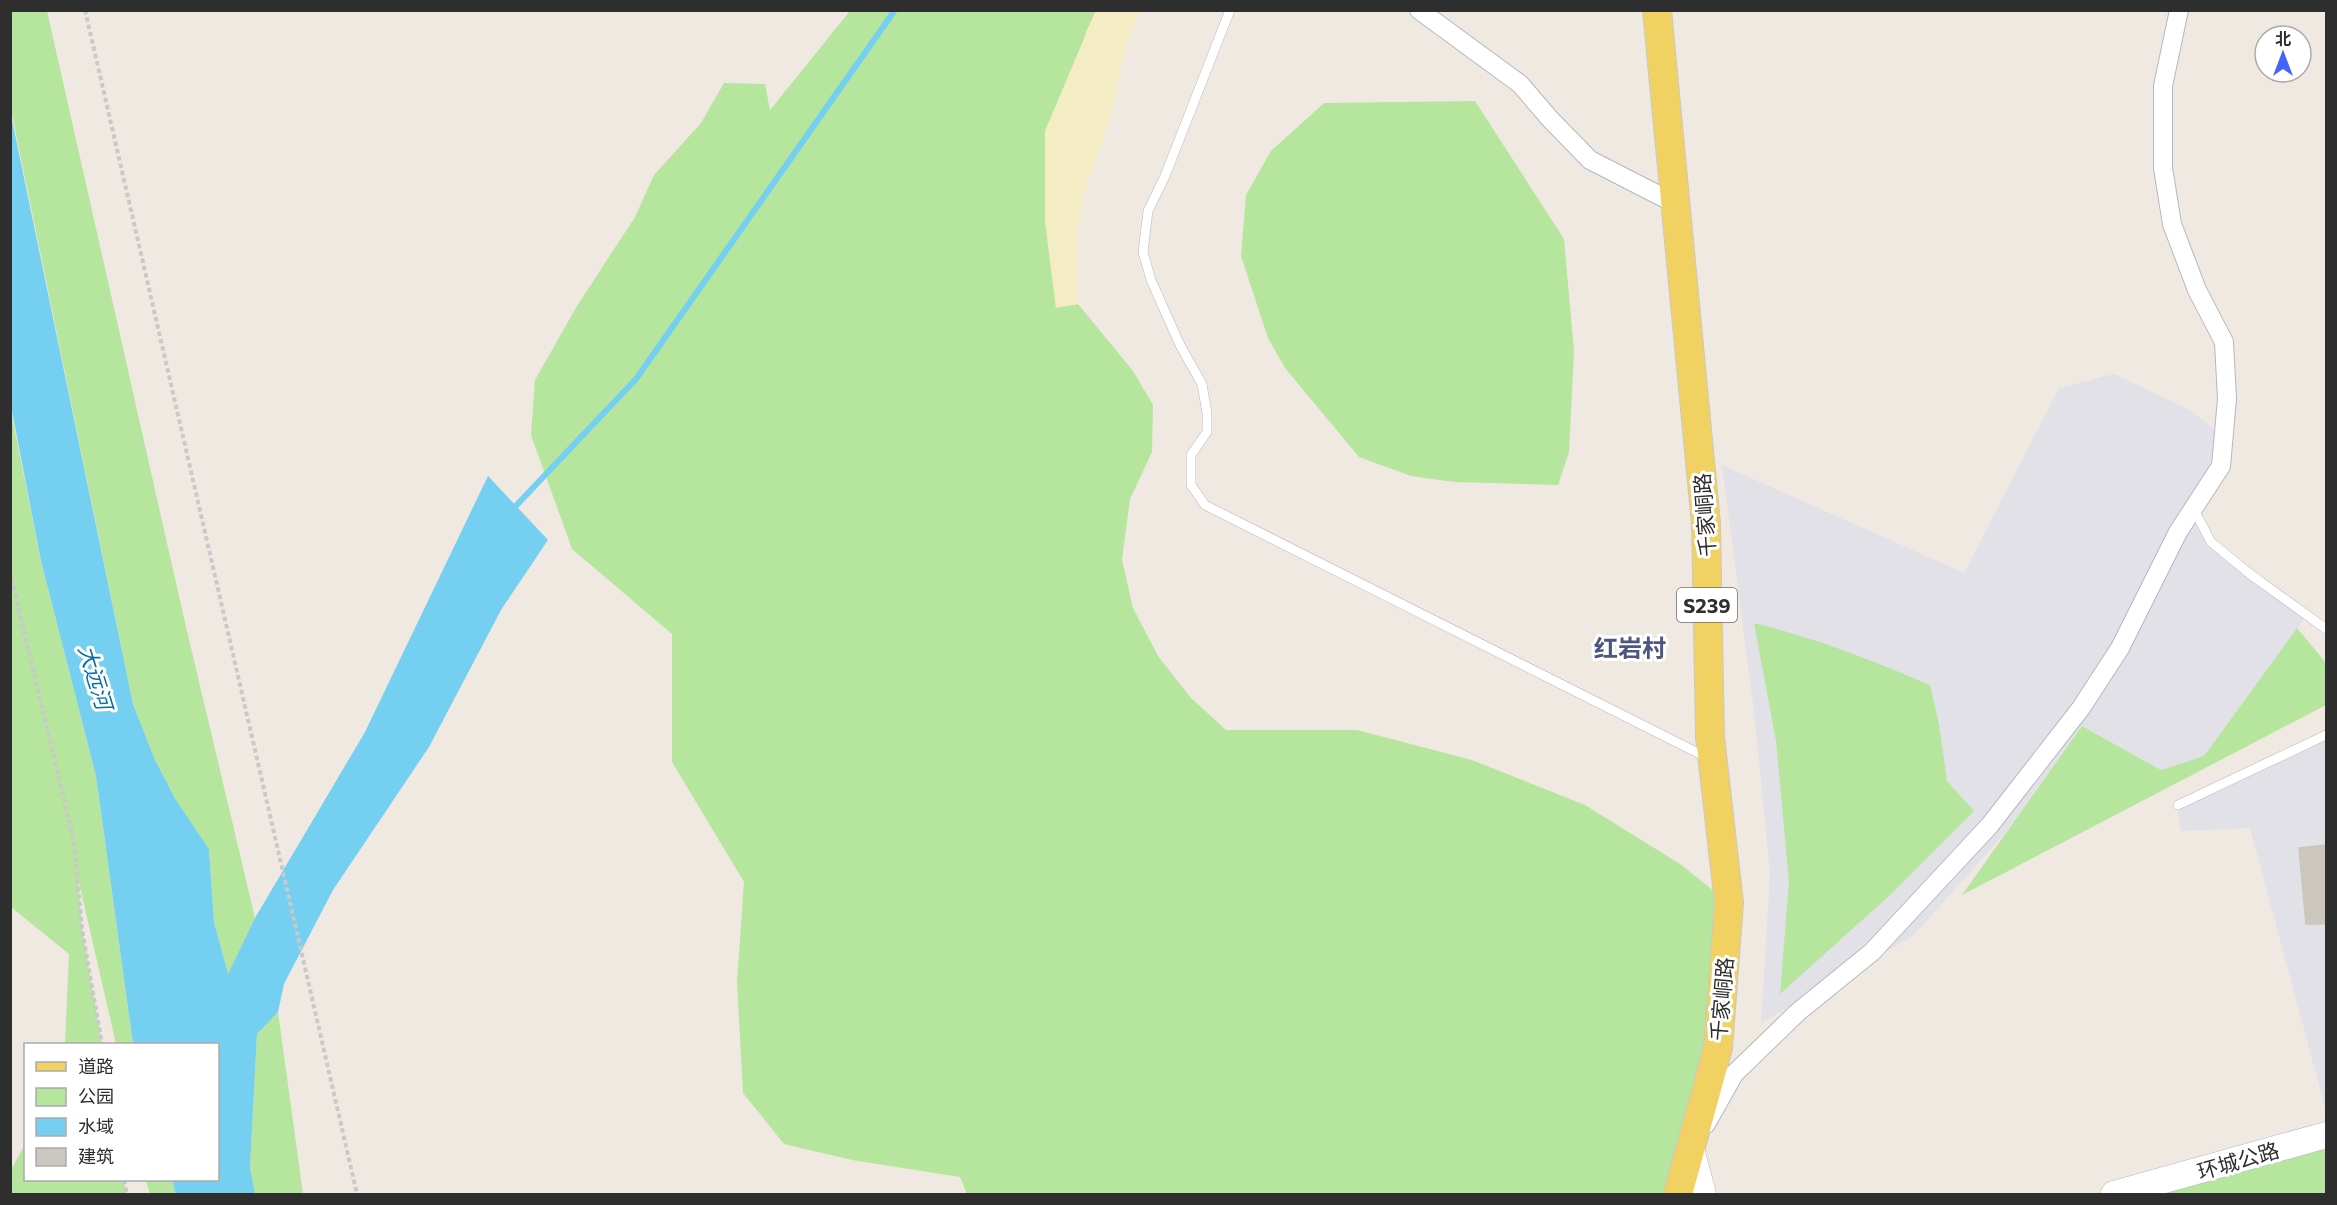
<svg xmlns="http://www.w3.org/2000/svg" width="2337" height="1205" font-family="Commissioner,'Noto Sans SC',sans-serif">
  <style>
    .industrial { fill: #e3e1e8 }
    .green { fill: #b6e59e }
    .sand { fill: #f3ecc5 }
    .water { fill: #75cff0 }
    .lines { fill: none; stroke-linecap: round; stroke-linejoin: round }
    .stream { stroke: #75cff0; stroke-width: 6 }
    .building { fill: #cbc7bf; stroke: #cbc5ba; stroke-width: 1.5 }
    .service-casing { stroke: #b4b7c1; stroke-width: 10 }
    .minor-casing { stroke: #b4b7c1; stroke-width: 20 }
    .secondary-casing { stroke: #b4b7c1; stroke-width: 27 }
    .primary-casing { stroke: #c9c9c9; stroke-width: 30 }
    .path { stroke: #c9c9c9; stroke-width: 4; stroke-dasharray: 4.5 3; stroke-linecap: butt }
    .service { stroke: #fff; stroke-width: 9 }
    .minor { stroke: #fff; stroke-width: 18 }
    .secondary { stroke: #fff; stroke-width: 26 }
    .primary { stroke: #f2d163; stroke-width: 28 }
    .labels { text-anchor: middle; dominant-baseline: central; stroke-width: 6; stroke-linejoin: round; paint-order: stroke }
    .shield { fill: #fff; stroke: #6d6d6d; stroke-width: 1.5 }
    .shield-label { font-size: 20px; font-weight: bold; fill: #2e2e2e }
    .street-label { font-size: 21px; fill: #2e2e2e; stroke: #fff }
    .water-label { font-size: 22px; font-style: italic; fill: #0d6fa3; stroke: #fff }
    .quarter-label { font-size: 24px; font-weight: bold; fill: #4d5680; stroke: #fff }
  </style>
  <rect width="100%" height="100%" fill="#efe9e1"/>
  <g class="industrial">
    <polygon points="2114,374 2190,410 2215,430 2207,487 2193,509 2211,542 2307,615 2204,756 2161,770 2082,726 2006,832 1913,936 1761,1023 1770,874 1755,720 1722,465 1964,573 2059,388"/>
    <polygon points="2326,735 2326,1111 2250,828 2180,831 2178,805"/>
  </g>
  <g class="green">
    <polygon points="10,11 47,11 183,614 255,918 228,975 214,922 209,849 176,800 155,760 133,704 11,110"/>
    <polygon points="850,11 1096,11 1086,32 1045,220 1056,307 1078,304 1133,371 1153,405 1152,452 1130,499 1122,560 1133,608 1158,656 1191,698 1226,730 1357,730 1472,760 1585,805 1680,864 1729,903 1718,1048 1667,1194 967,1194 960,1177 852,1160 784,1144 743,1093 737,982 744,882 672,762 672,634 572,549 531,435 535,380 577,306 635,217 654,175 701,123 724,83 765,84 770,110"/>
    <polygon points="1475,101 1564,239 1574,351 1569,452 1558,485 1454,482 1411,476 1359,457 1285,368 1268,338 1241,256 1246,195 1271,151 1324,103"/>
    <polygon points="10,406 41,561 96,776 133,1044 116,1044 78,878 82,929 102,1044 65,1044 69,954 11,907"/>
    <path d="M1754 623C1815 638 1872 660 1930 685L1939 724 1947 781 1974 811 1889 896 1780 994 1789 881 1776 741Z"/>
    <polygon points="2297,628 2326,663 2326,705 1962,895 2082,726 2161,770 2204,756"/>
    <polygon points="278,1012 303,1194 255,1194 250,1167 257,1034"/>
    <polygon points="2326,1135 2326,1194 2114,1194"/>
    <polygon points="25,1144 26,1180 124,1180 126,1194 11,1194 11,1170"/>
    <polygon points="146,1180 172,1180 176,1194 150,1194"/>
  </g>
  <polygon class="sand" points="1096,10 1140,11 1125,50 1110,119 1085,190 1077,237 1078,304 1056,308 1045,221 1045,131"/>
  <polygon class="water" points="10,110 133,704 155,760 176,800 209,849 214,922 228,974 255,918 365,732 488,476 548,540 501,610 429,747 333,890 284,984 278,1012 257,1034 250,1167 255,1194 176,1194 172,1180 218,1180 218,1044 133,1044 96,776 41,561 11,406"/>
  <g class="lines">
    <polyline class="stream" points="511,511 636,379 895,10"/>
  </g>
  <polygon class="building" points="2326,845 2326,924 2306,924 2299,848"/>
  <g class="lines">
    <defs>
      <g id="service">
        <polyline points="1230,10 1165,176 1148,211 1143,252 1151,280 1180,345 1202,384 1207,413 1207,432 1191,455 1191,485 1205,505 1708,758"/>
        <polyline points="2193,508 2211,542 2250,574 2326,629"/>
        <polyline points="2178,805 2326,735"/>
      </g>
      <g id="minor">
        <polyline points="1419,10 1520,84 1550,119 1590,160 1676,204"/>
        <polyline points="1706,1124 1734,1074 1798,1012 1872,952 1990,825 2081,708 2120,648 2178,532 2221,466 2227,399 2224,342 2197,290 2172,224 2163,168 2163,86 2179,10"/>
      </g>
      <g id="secondary">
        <polyline points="1691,1149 1703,1194"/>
        <polyline points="2114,1194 2326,1135"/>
      </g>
      <polyline id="primary" points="1657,10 1706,524 1710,737 1729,903 1718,1048 1678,1194"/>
    </defs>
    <use href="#service" class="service-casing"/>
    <use href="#minor" class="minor-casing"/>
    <use href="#secondary" class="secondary-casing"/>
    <use href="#primary" class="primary-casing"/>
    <g class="path">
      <polyline points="85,10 357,1194"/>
      <polyline points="10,572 74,842 82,929 102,1044"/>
      <polyline points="124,1180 127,1194"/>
    </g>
    <use href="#service" class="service"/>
    <use href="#minor" class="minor"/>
    <use href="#secondary" class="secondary"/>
    <use href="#primary" class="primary"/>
  </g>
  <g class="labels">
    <rect class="shield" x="1677" y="588" width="60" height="34" rx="4.5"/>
    <g class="shield-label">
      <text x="1707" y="605">S239</text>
    </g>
    <g class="street-label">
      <text transform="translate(1704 515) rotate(-94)">千家峒路</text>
      <text transform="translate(1721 999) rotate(-85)">千家峒路</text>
      <text transform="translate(2238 1160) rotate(-16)">环城公路</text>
    </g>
    <g class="water-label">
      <text transform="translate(96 677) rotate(73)">大远河</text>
    </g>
    <g class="quarter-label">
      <text x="1630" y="647">红岩村</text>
    </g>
  </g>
  <rect width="2337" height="1205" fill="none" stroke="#2e2e2e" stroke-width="24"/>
  <rect x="24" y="1043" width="195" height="138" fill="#ffffff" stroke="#ababab" stroke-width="1.5"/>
  <rect x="36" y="1062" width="30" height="9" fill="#f2d163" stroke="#ababab" stroke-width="1.5"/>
  <text x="78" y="1073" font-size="18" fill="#2e2e2e">道路</text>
  <rect x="36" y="1088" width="30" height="18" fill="#b6e59e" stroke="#ababab" stroke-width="1.5"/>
  <text x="78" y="1103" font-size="18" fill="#2e2e2e">公园</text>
  <rect x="36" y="1118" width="30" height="18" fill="#75cff0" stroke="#ababab" stroke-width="1.5"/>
  <text x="78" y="1133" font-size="18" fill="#2e2e2e">水域</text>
  <rect x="36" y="1148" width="30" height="18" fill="#cbc7bf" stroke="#ababab" stroke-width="1.5"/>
  <text x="78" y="1163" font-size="18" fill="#2e2e2e">建筑</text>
  <g transform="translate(2283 54)"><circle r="28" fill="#ffffff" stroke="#ababab" stroke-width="1.5"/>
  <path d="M0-4.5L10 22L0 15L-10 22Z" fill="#4264fb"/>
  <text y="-9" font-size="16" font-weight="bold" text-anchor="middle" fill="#2e2e2e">北</text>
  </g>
</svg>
